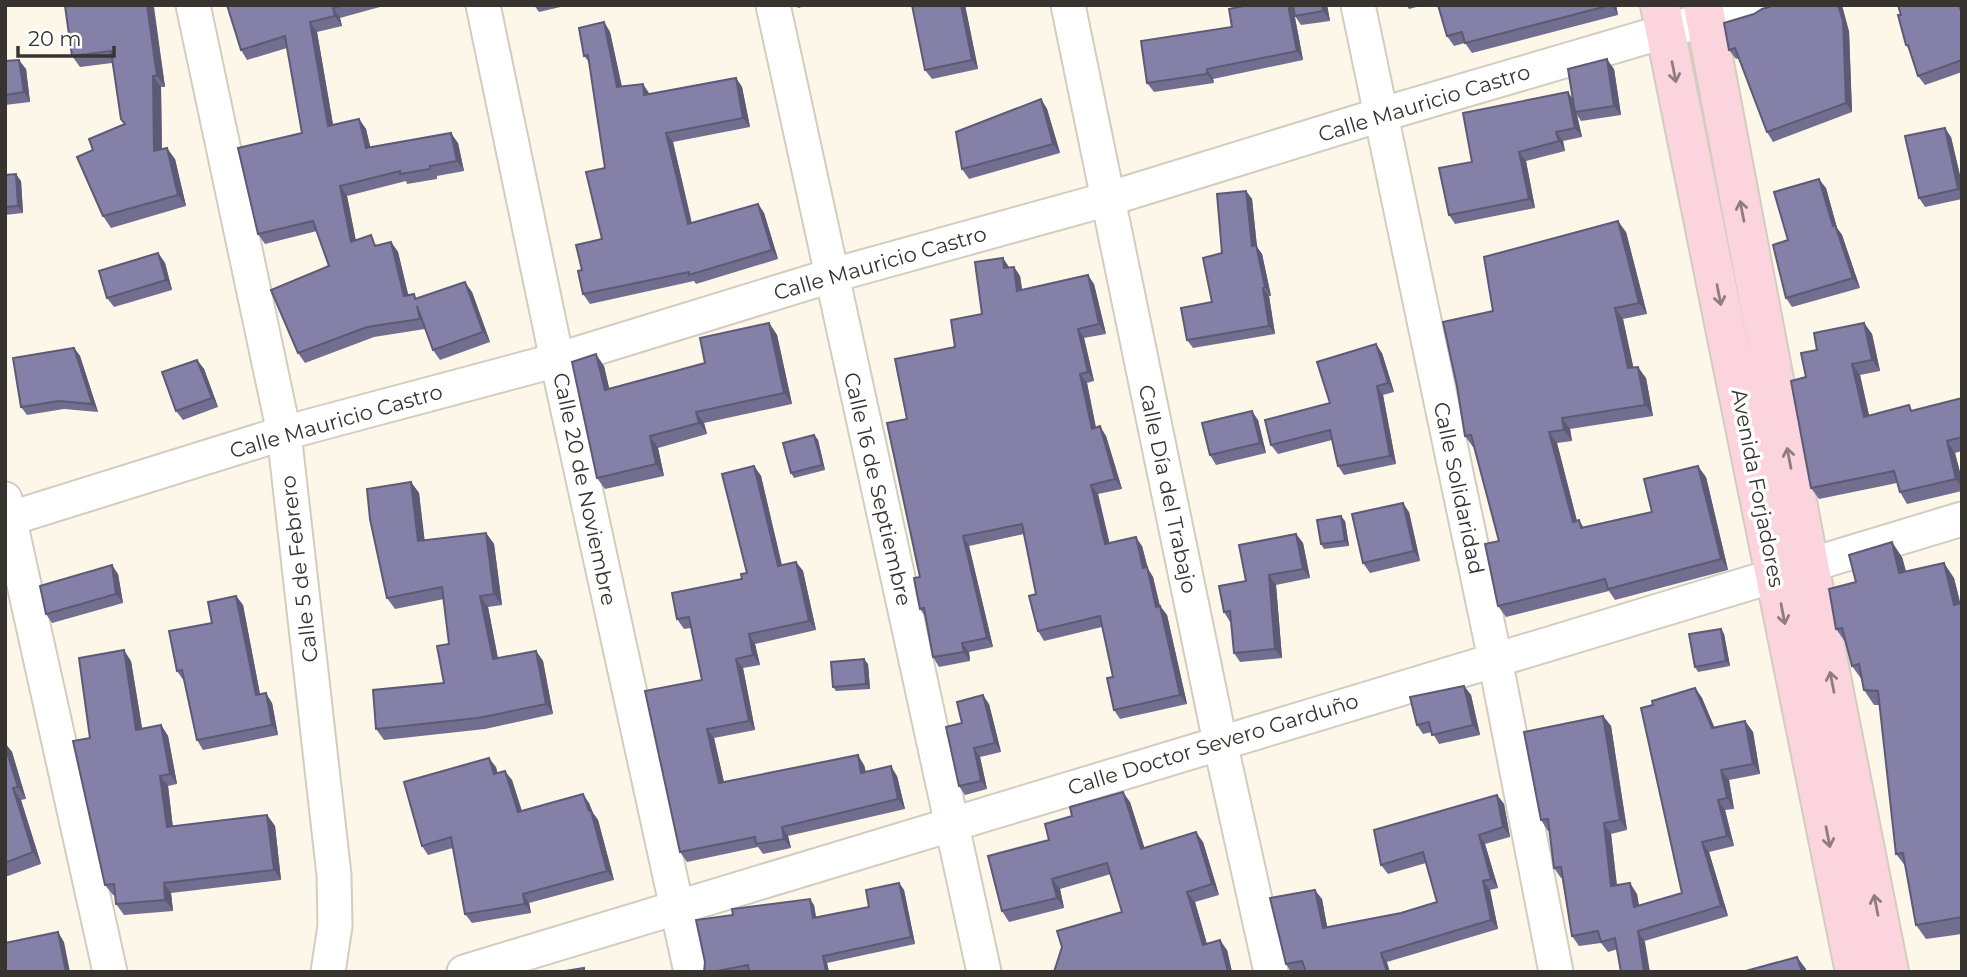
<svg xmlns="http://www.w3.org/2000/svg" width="1967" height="977" font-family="Montserrat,sans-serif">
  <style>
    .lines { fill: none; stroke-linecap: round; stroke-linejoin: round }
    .minor-casing { stroke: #d3cdc0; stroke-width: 37 }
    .secondary-casing { stroke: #d3cdc0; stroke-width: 42 }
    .minor { stroke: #fff; stroke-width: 33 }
    .secondary { stroke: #fcd4de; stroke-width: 38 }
    .wall { fill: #726e90 }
    .shaded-wall { fill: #5c5a75 }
    .building { fill: #8480a7; stroke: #5c5a75; stroke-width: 2 }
    .oneway { stroke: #907c7e }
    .labels { text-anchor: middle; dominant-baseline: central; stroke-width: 7; stroke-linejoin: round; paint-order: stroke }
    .street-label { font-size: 21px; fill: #37342f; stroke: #fff }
  </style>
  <rect width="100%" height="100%" fill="#fdf7ea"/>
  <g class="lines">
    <defs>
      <g id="minor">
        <polyline points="193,5 284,433 334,875 335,926 328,972"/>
        <polyline points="483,5 557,360 691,972"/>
        <polyline points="773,5 984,972"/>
        <polyline points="1068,5 1220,742 1271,972"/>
        <polyline points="1358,5 1495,659 1556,972"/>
        <polyline points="5,499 110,972"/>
        <polyline points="5,520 284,433 557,360 830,276 1108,199 1380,115 1755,5"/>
        <polyline points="464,972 1962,519"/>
      </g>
      <g id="secondary">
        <polyline points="1660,5 1855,972"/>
        <polyline points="1703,5 1809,565 1889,972"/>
      </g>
    </defs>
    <use href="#minor" class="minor-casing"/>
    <use href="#secondary" class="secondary-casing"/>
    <use href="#minor" class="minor"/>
    <use href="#secondary" class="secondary"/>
  </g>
  <g class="wall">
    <polygon points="227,5 387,5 340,18 342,26 317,32 333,125 359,119 366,129 370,147 458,143 464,171 437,176 437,179 407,184 406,181 347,196 356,241 378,245 391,242 398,252 408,295 414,294 417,299 472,292 490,342 440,360 433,350 425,329 374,337 305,363 298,353 329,266 317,231 265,244 258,234 302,133 287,48 247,60 241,50"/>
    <polygon points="534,5 569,5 539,12"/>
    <polygon points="796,5 809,5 798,8"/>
    <polygon points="965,5 978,69 932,79 925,70"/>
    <polygon points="1327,5 1330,21 1301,25 1295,16"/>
    <polygon points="1406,5 1424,5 1409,9"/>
    <polygon points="1438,5 1616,5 1618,15 1472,53 1465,43 1454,46 1447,36"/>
    <polygon points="1962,5 1962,72 1925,85 1918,76 1910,51 1906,45 1901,15"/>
    <polygon points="154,6 165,87 161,87 162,149 175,159 186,206 111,228 103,216 93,150 125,124 112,63 80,67 72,56"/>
    <polygon points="1293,7 1303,60 1213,79 1214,83 1154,92 1147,83 1232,27"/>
    <polygon points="604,22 610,32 622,87 649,93 649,94 736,78 742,87 750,127 673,142 692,223 758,204 764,213 778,259 696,284 694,281 590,304 583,294 582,270 602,239 605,168 589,62 584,56"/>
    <polygon points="1724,23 1849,31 1852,112 1773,142 1767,132 1739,58 1736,59 1729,50"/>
    <polygon points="5,61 26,69 30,102 5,105"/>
    <polygon points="1614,69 1621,115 1581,121 1577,115 1582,137 1563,141 1565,151 1526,161 1535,208 1455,224 1449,215 1472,162 1568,92 1573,100"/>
    <polygon points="1041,99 1047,109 1060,153 969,179 962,169"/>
    <polygon points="1951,137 1962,184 1962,199 1925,207 1919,198"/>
    <polygon points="5,175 21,181 23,213 5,215"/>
    <polygon points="1826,188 1837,228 1842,235 1860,288 1792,307 1786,298 1788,240"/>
    <polygon points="1246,191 1252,199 1257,247 1262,254 1271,296 1269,296 1275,334 1193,348 1187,340 1212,302 1222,253"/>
    <polygon points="1626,232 1647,314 1623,319 1633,368 1646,378 1653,416 1570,429 1572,441 1557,443 1577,521 1579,520 1584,528 1652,512 1706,477 1728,570 1615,600 1609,591 1506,617 1498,606 1499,541 1474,447 1473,447 1465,436 1493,311"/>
    <polygon points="158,253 165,263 172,290 114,307 107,298"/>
    <polygon points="1014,267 1020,276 1022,290 1094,284 1106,334 1084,338 1094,381 1087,383 1096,428 1106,436 1122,489 1098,494 1109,543 1142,546 1148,569 1153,577 1160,606 1167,615 1187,704 1120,719 1114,710 1113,677 1102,627 1044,641 1038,631 1036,594 1024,534 969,546 993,647 969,652 970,661 939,667 933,657 925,616 920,609 920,577 907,419 982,314 1010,268"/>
    <polygon points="769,323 777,335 792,404 704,423 707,434 658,448 664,476 605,489 597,478 604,366 609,388 705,363"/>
    <polygon points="1864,323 1872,334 1880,371 1860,375 1869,416 1913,410 1962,398 1962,451 1955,453 1962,480 1962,491 1907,504 1900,492 1897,483 1819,499 1811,488 1806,377 1817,350"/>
    <polygon points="74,348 80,356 98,412 64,409 27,415 21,407"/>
    <polygon points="1382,353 1394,392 1383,395 1396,464 1344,475 1338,466 1332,440 1278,454 1271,445 1330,403"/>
    <polygon points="197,360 204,369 218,407 183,420 176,411"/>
    <polygon points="1258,420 1266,453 1216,465 1210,455"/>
    <polygon points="814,435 818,440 825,470 794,478 791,473"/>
    <polygon points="754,466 761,476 782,565 796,562 803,571 816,630 755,644 760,665 743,668 755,730 714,738 724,782 864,765 866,772 897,776 905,809 788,836 791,848 763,854 758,847 687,862 680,852 702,680 691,628 684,629 677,619 742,579 747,573"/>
    <polygon points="411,482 419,493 424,540 486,533 494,544 502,605 488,607 498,658 536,651 543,661 553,714 485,729 384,740 376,729 444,683 449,644 444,599 395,609 387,598"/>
    <polygon points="1409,512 1420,561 1370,573 1363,563"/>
    <polygon points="1345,521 1349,546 1324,549 1321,544"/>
    <polygon points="1296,534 1303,543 1310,578 1276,585 1282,658 1240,662 1234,653 1231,622 1230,622 1224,612 1246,581"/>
    <polygon points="1902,557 1906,571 1954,578 1960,603 1962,604 1962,934 1926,939 1916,925 1906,867 1896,854 1880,705 1874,705 1864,690 1862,680 1852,666 1846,643 1836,629 1856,582"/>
    <polygon points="118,574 123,603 52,623 46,614"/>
    <polygon points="236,596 243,605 260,694 272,703 278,735 203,750 197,740 184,681 177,671 212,623"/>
    <polygon points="1721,629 1724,634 1730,666 1698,672 1695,667"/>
    <polygon points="131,661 142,728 161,725 168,736 177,784 168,786 173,827 267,815 275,826 281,880 171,893 173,911 124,915 116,904 115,895 113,895 105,885 90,738"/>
    <polygon points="868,664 870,689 836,691 833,687"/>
    <polygon points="1464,686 1471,695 1480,735 1439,744 1432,732 1423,734 1417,725"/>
    <polygon points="1695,688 1702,698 1714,727 1745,721 1753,732 1760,774 1729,780 1734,809 1725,810 1734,846 1709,852 1728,916 1608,952 1601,943 1579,946 1572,936 1562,878 1561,878 1554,868 1550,831 1548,831 1541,820 1603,716 1611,726 1627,830 1611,834 1617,885 1637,894 1639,906 1682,893"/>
    <polygon points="989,704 1001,752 980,757 987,789 965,795 959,786 962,723"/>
    <polygon points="5,743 12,752 26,799 21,800 41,864 5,877"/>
    <polygon points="496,767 497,773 512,780 522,811 589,803 593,813 598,820 614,880 529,903 531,913 472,923 465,914 453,848 428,855 422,846"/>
    <polygon points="1497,795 1504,804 1510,837 1485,844 1498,888 1490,890 1498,929 1387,962 1291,972 1286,964 1322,899 1327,927 1401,913 1437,902 1426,863 1388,874 1381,865"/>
    <polygon points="1130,802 1144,847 1203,842 1219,895 1195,902 1207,944 1227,950 1232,972 1054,972 1122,912 1111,874 1060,889 1064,908 1009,922 1002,911 1049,840"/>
    <polygon points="899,883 904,890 915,944 827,963 829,972 704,972 814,905 816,917 869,907"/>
  </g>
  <g class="shaded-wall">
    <polygon points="147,5 153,5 165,87 157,76"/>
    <polygon points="961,5 965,5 978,69 972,60"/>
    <polygon points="1288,5 1291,5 1293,7 1303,60 1297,51"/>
    <polygon points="1322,5 1327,5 1330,21 1323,11"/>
    <polygon points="1611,5 1616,5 1618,15"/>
    <polygon points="1838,5 1842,5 1849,31 1852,112 1846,103"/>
    <polygon points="333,8 340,18 342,26 335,16"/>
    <polygon points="310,22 317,32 335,136 328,126"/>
    <polygon points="604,22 610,32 624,97 617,87"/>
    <polygon points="1607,59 1614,69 1621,115 1614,106"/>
    <polygon points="19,60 26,69 30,102 24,92"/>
    <polygon points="1207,69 1213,79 1214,83 1207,74"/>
    <polygon points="153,76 161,87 162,162 154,151"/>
    <polygon points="736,78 742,87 750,127 743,118"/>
    <polygon points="643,84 649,93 651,105 644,95"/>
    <polygon points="1568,92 1574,101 1575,112 1577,115 1582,137 1575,128"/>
    <polygon points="1041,99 1047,109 1060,153 1053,144"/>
    <polygon points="359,119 366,129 373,158 366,148"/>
    <polygon points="1945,128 1951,137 1962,184 1962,194 1958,189"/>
    <polygon points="1556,132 1563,141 1565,151 1559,141"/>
    <polygon points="451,133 458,143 464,171 457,161"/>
    <polygon points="666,133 673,142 694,234 688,224"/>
    <polygon points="167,148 175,159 186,206 178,195"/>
    <polygon points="1519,152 1526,161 1535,208 1529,199"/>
    <polygon points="16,174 21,181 23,213 18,206"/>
    <polygon points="1819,179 1826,188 1837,228 1842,235 1860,288 1853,278 1833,226"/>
    <polygon points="340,186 347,196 358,252 351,242"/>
    <polygon points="1246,191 1252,199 1257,247 1262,254 1271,296 1265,287 1252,246"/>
    <polygon points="758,204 764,213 778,259 772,250"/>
    <polygon points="1618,221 1626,232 1647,314 1639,303"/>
    <polygon points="391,242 398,252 411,306 404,296"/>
    <polygon points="158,253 165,263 172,290 166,280"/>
    <polygon points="1003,258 1009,267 1011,277 1004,268"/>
    <polygon points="1014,267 1020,276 1024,301 1017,291"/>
    <polygon points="1088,275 1094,284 1106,334 1099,324"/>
    <polygon points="465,282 472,292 490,342 483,332"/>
    <polygon points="1263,288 1269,296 1275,334 1269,326"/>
    <polygon points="1615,308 1623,319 1636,379 1628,368"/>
    <polygon points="769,323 777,335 792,404 784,393"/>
    <polygon points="1864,323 1872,334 1880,371 1872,360"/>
    <polygon points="1078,329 1084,338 1094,381 1088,372"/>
    <polygon points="1376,344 1382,353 1394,392 1388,383"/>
    <polygon points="74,348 80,356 98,412 92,404"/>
    <polygon points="596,354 604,366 612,401 605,390"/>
    <polygon points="197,360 204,369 218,407 212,398"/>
    <polygon points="1852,364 1860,375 1872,428 1864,417"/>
    <polygon points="1638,367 1646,378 1653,416 1645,405"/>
    <polygon points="1080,374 1087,383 1098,438 1092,429"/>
    <polygon points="1377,386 1383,395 1396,464 1390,456"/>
    <polygon points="1252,411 1258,420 1266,453 1260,443"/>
    <polygon points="696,412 704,423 707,434 699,423"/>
    <polygon points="1562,418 1570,429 1572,441 1564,430"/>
    <polygon points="1100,426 1106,436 1122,489 1115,479"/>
    <polygon points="1549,432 1557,443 1580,533 1573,522"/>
    <polygon points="814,435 818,440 825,470 822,465"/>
    <polygon points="650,436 658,448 664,476 656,464"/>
    <polygon points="1947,441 1955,453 1962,480 1962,487 1956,479"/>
    <polygon points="754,466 761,476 784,575 778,566"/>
    <polygon points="1698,466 1706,477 1728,570 1721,559"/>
    <polygon points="411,482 419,493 426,551 418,541"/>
    <polygon points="1091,485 1098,494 1112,553 1105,544"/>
    <polygon points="1403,503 1409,512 1420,561 1414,551"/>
    <polygon points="1341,516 1345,521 1349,546 1345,541"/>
    <polygon points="486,533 494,544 502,605 494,594"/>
    <polygon points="1296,534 1303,543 1310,578 1303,569"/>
    <polygon points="963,536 969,546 993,647 987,638"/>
    <polygon points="1136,537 1142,546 1148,569 1153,577 1162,616 1156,607 1143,568"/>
    <polygon points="1892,542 1902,557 1910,588 1899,573"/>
    <polygon points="796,562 803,571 816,630 809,621"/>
    <polygon points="1944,563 1954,578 1962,610 1954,605"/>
    <polygon points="112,565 118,574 123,603 116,594"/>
    <polygon points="1269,575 1276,585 1282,658 1275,649"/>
    <polygon points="236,596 243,605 262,705 256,695"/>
    <polygon points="480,596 488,607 500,670 493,659"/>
    <polygon points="1160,606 1167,615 1187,704 1180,695"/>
    <polygon points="1721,629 1724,634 1730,666 1726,661"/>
    <polygon points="749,634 755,644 760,665 753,655"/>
    <polygon points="962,643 969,652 970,661 964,652"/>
    <polygon points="124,650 131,661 144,740 136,730"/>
    <polygon points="536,651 543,661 553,714 546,704"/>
    <polygon points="736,659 743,668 755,730 749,721"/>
    <polygon points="864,659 868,664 870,689 866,684"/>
    <polygon points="1464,686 1471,695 1480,735 1473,725"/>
    <polygon points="1695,688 1702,698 1719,738 1712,728"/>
    <polygon points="266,693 272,703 278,735 272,725"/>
    <polygon points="983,695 989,704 1001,752 995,743"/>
    <polygon points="1603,716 1611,726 1627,830 1620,820"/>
    <polygon points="1745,721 1753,732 1760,774 1753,764"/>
    <polygon points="161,725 168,736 177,784 170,774"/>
    <polygon points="707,729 714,738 726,792 719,783"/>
    <polygon points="5,743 12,752 26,799 18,787 5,746"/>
    <polygon points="974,748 980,757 987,789 981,781"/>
    <polygon points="858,755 864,765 868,783 861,773"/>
    <polygon points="489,758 496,767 500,783 494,774"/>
    <polygon points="891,766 897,776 905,809 898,799"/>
    <polygon points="1721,770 1729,780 1734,809 1727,798"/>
    <polygon points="505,771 512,780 525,822 518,812"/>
    <polygon points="160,776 168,786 174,838 167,827"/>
    <polygon points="13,788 21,800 41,864 33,852"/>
    <polygon points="1123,792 1130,802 1148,859 1141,849"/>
    <polygon points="583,794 589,803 593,813 598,820 614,880 607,871"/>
    <polygon points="1497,795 1504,804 1510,837 1503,827"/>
    <polygon points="1718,800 1725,810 1734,846 1727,836"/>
    <polygon points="267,815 275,826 281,880 274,870"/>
    <polygon points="1604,823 1611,834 1618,897 1611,886"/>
    <polygon points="782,827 788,836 791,848 784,839"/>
    <polygon points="1196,832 1203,842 1219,895 1212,884"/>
    <polygon points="1479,835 1485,844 1498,888 1491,879"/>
    <polygon points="1702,842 1709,852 1728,916 1721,906"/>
    <polygon points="1052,879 1060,889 1064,908 1057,898"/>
    <polygon points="1483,881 1490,890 1498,929 1491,920"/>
    <polygon points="164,883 171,893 173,911 165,900"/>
    <polygon points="899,883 904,890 915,944 911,937"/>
    <polygon points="1630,883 1637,894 1641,918 1634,907"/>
    <polygon points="1315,890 1322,899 1329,937 1323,928"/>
    <polygon points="1187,892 1195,902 1210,955 1203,945"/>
    <polygon points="523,894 529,903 531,913 525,904"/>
    <polygon points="810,899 814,905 817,924 813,918"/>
    <polygon points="1638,931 1645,942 1650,972 1644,972"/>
    <polygon points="58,932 64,942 70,972 66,972"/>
    <polygon points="1220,940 1227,950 1232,972 1228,972"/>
    <polygon points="1381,953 1387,962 1390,972 1387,972"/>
    <polygon points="823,956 827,963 829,972 826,972"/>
    <polygon points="1797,957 1806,969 1806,972 1802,972"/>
  </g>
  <g class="building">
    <polygon points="70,5 147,5 157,76 153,76 154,151 167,148 178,195 103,216 77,157 93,150 89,139 125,124 121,119 111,51 72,56 65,6"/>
    <polygon points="227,5 343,5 333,8 335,16 310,22 328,126 359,119 366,148 451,133 457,161 430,166 430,169 400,174 400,171 340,186 351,242 371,235 375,246 391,242 404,296 414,294 415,299 465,282 483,332 433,350 417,306 420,319 367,327 298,353 271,290 329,266 313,221 258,234 238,148 302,133 285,36 241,50"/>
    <polygon points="912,5 961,5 972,60 925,70"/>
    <polygon points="1248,5 1288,5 1297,51 1207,69 1207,74 1147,83 1141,41 1232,27 1229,9"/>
    <polygon points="1293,5 1322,5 1323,11 1295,16"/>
    <polygon points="1438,5 1611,5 1465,43 1462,32 1447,36"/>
    <polygon points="1775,5 1838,5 1843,21 1846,103 1767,132 1735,48 1729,50 1724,23 1754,14 1762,9"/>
    <polygon points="1898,5 1959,5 1962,14 1962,60 1918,76 1908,45 1906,45 1898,15 1901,15"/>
    <polygon points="604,22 617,87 643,84 644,95 736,78 743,118 666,133 688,224 758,204 772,250 689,275 689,272 583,294 578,271 582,270 576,245 602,239 586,172 605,168 588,55 584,56 579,28"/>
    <polygon points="1607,59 1614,106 1575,112 1568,69"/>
    <polygon points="19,60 24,92 5,95 5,61"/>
    <polygon points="1568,92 1575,128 1556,132 1559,141 1519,152 1529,199 1449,215 1439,168 1472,162 1463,113"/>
    <polygon points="1041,99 1053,144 962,169 956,132"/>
    <polygon points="1945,128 1958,189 1919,198 1905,136"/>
    <polygon points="16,174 18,206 5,207 5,175"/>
    <polygon points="1819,179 1833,226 1835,225 1853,278 1786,298 1773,245 1788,240 1774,192"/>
    <polygon points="1246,191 1252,246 1256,245 1265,287 1263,288 1269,326 1187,340 1181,308 1212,302 1203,258 1222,253 1217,194"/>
    <polygon points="1618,221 1639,303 1615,308 1628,368 1638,367 1645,405 1562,418 1564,430 1549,432 1573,522 1579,520 1581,528 1652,512 1644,479 1698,466 1721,559 1608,589 1605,579 1498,606 1485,544 1499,541 1471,435 1465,436 1457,386 1443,322 1493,311 1484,257"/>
    <polygon points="158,253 166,280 107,298 99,271"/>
    <polygon points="1003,258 1004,268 1014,267 1017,291 1088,275 1099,324 1078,329 1088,372 1080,374 1092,429 1100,426 1115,479 1091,485 1105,544 1136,537 1143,568 1147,567 1156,607 1160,606 1180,695 1114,710 1107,678 1113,677 1100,616 1038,631 1029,596 1036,594 1022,524 963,536 987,638 962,643 964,652 933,657 924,608 920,609 916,589 914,578 920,577 887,423 907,419 895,359 955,347 951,320 982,314 975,262"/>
    <polygon points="769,323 784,393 696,412 699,423 650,436 656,464 597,478 572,362 596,354 605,390 705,363 700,338"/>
    <polygon points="1864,323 1872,360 1852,364 1864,417 1909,405 1911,411 1962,398 1962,437 1947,441 1956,479 1900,492 1894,471 1811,488 1791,381 1806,377 1801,353 1817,350 1814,333"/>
    <polygon points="1376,344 1388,383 1377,386 1390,456 1338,466 1330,430 1271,445 1265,420 1330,403 1317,362"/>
    <polygon points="74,348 92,404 59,401 21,407 13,358"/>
    <polygon points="197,360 212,398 176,411 162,372"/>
    <polygon points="1252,411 1260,443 1210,455 1202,423"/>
    <polygon points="814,435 822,465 791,473 783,443"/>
    <polygon points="754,466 778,566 796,562 809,621 749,634 753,655 736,659 749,721 707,729 719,783 858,755 861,773 891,766 898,799 782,827 784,839 756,844 755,837 680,852 645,691 702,680 689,617 677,619 672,593 742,579 741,574 747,573 722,474"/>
    <polygon points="411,482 418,541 486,533 494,594 480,596 493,659 536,651 546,704 478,718 376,729 373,690 444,683 437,646 449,644 442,587 387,598 370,519 367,489"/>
    <polygon points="1403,503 1414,551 1363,563 1352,514"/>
    <polygon points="1341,516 1345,541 1321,544 1317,520"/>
    <polygon points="1296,534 1303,569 1269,575 1275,649 1234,653 1230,611 1224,612 1219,586 1246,581 1239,545"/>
    <polygon points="1892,542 1899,573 1944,563 1954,605 1961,603 1962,607 1962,917 1916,925 1903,853 1896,854 1878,691 1864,690 1859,664 1852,666 1842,628 1836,629 1829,589 1856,582 1849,555"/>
    <polygon points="112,565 116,594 46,614 40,586"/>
    <polygon points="236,596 256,695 266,693 272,725 197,740 182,670 177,671 169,631 212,623 208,602"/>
    <polygon points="1721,629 1726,661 1695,667 1689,634"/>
    <polygon points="124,650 136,730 161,725 170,774 160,776 167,827 267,815 274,870 164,883 165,900 116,904 114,884 105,885 73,741 90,738 79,658"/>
    <polygon points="864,659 866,684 833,687 831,662"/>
    <polygon points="1464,686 1473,725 1432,735 1429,722 1417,725 1410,697"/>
    <polygon points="1695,688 1712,728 1745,721 1753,764 1721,770 1727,798 1718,800 1727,836 1702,842 1721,906 1638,931 1644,972 1621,972 1615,938 1601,942 1598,931 1572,936 1561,867 1554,868 1548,819 1541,820 1524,732 1603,716 1620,820 1604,823 1611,886 1630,883 1634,907 1682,893 1641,708 1653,705 1652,701"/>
    <polygon points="983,695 995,743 974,748 981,781 959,786 946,727 962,723 957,702"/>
    <polygon points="5,746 18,787 13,788 33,852 5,863"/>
    <polygon points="489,758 494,774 505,771 518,812 583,794 589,811 591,811 607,871 523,894 525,904 465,914 451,837 422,846 404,782"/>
    <polygon points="1123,792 1141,849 1196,832 1212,884 1187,892 1203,945 1220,940 1228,972 1054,972 1062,947 1057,931 1122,912 1107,863 1052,879 1057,898 1002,911 988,856 1049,840 1045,824 1072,816 1070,807"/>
    <polygon points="1497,795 1503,827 1479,835 1491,879 1483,881 1491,920 1381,953 1387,972 1306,972 1302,961 1286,964 1270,898 1315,890 1323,928 1401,913 1437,902 1423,852 1381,865 1374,830"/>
    <polygon points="899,883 911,937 823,956 826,972 749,972 748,965 712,972 704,972 705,962 696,920 733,915 732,909 810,899 813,918 869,907 866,890"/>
    <polygon points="58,932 66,972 5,972 5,943"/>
    <polygon points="1797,957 1802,972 1742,972"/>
    <polygon points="584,968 584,972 559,972"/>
  </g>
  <defs><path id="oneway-shaft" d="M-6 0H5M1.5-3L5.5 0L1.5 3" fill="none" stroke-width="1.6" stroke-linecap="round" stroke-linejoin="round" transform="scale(1.75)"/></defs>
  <g class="oneway">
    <use href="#oneway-shaft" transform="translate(1674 72) rotate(79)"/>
    <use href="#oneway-shaft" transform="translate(1742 211) rotate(-101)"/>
    <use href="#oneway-shaft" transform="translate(1719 295) rotate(79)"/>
    <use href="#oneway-shaft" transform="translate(1789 458) rotate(-101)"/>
    <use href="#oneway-shaft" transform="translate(1783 614) rotate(79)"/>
    <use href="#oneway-shaft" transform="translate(1832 682) rotate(-101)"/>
    <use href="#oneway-shaft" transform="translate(1828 837) rotate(79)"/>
    <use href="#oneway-shaft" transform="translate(1876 905) rotate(-101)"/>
  </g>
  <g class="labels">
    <g class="street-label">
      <text transform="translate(1424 103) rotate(-17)">Calle Mauricio Castro</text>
      <text transform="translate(880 263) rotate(-16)">Calle Mauricio Castro</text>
      <text transform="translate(336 421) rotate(-16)">Calle Mauricio Castro</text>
      <text transform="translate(1459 488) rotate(78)">Calle Solidaridad</text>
      <text transform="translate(1758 488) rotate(79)">Avenida Forjadores</text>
      <text transform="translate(585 489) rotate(78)">Calle 20 de Noviembre</text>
      <text transform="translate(878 489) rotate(77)">Calle 16 de Septiembre</text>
      <text transform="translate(1168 489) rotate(78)">Calle Día del Trabajo</text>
      <text transform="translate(299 569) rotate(-97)">Calle 5 de Febrero</text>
      <text transform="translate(1213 744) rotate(-17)">Calle Doctor Severo Garduño</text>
    </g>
  </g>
  <rect width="1967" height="977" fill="none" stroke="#37342f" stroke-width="14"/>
  <path d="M18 46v10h96v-10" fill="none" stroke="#37342f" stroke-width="3.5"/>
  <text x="28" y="46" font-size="21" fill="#37342f" stroke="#ffffff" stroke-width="5" paint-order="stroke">20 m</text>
</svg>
